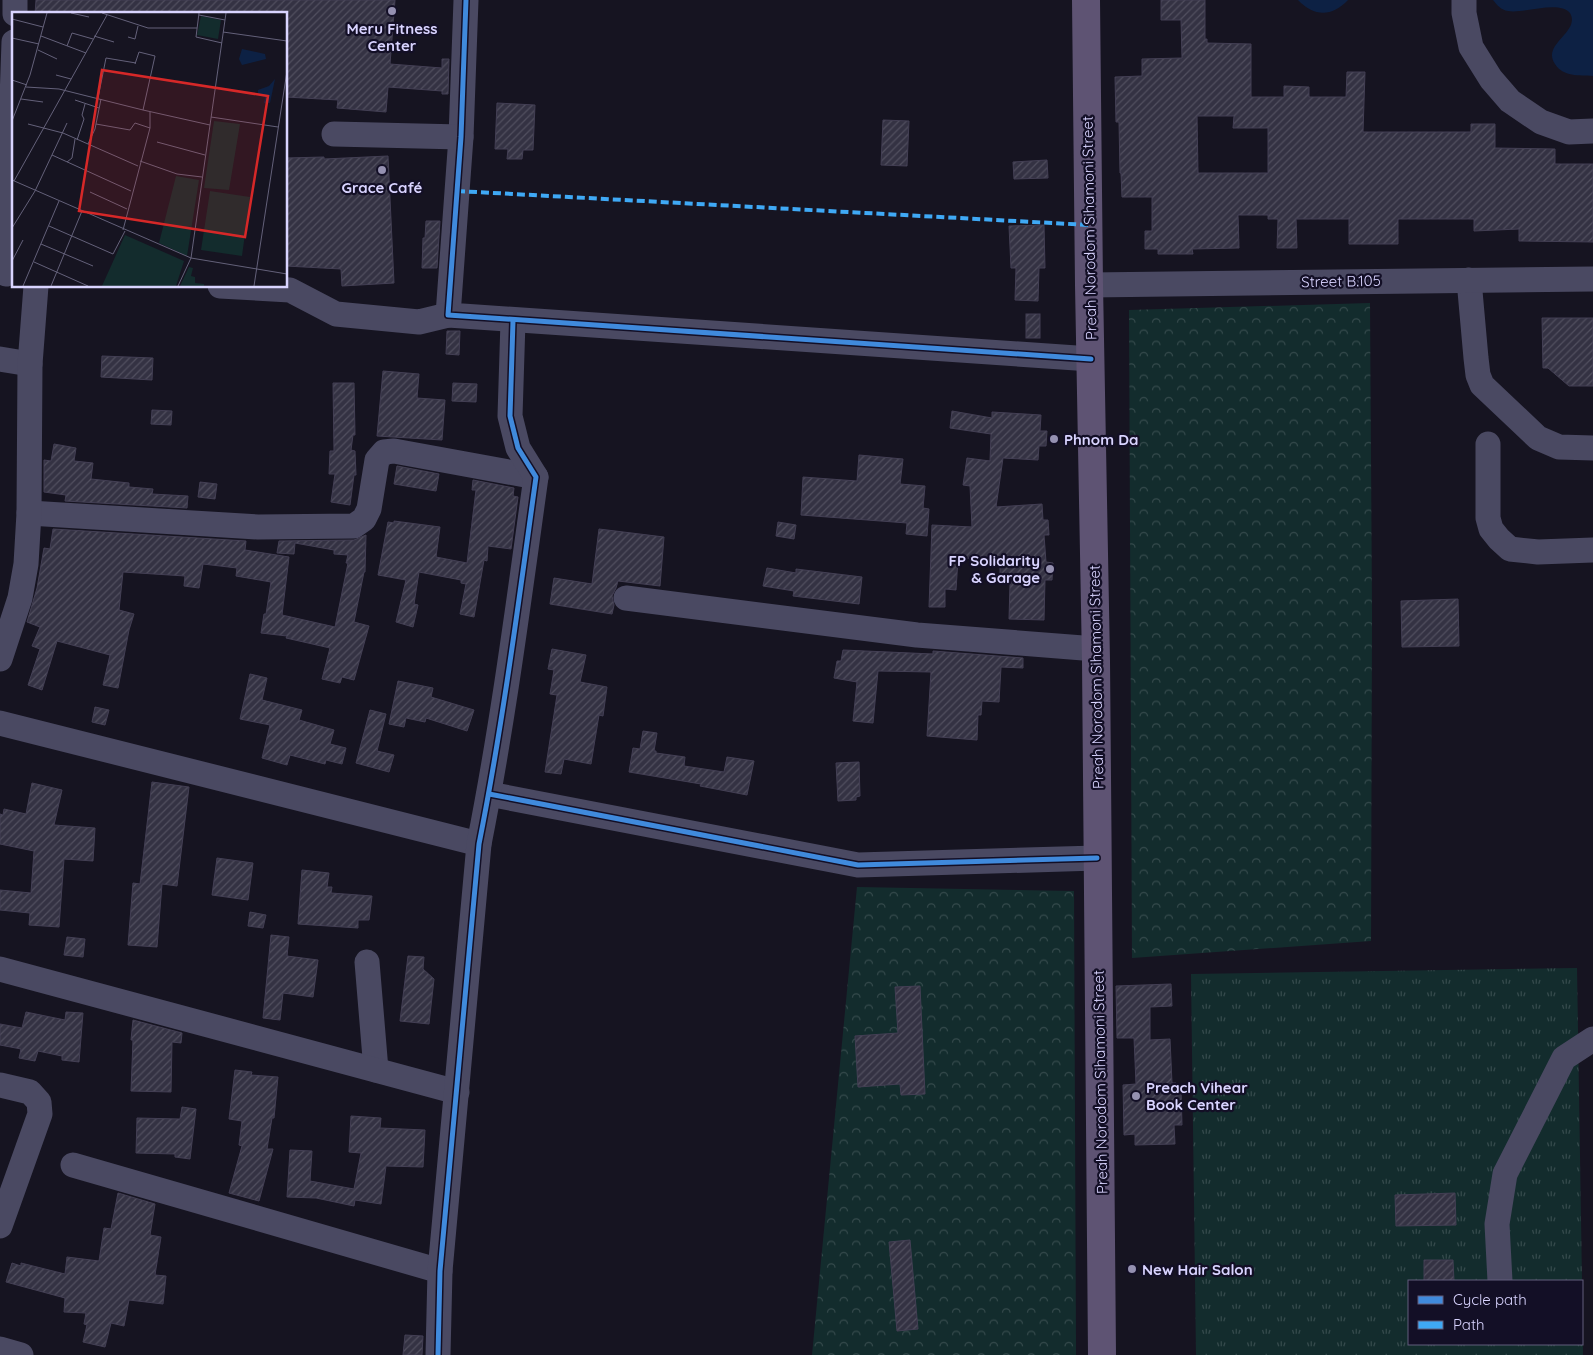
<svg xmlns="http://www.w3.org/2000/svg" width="1593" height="1355" font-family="Quicksand,sans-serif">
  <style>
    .grass { fill: url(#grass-tufts) }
    .forest { fill: url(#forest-crowns) }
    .water { fill: #0d2144 }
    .building { fill: url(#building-hatch); stroke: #433f54; fill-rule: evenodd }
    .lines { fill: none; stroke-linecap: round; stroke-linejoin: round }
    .minor { stroke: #4a4962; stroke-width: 25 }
    .major { stroke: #5e5373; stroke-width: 28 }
    .quiet { stroke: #3fa9f5; stroke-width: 4; stroke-dasharray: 8 4; stroke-linecap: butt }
    .cycleway-casing { stroke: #130f26; stroke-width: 8 }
    .cycleway { stroke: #408adc; stroke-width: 5 }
    .poi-dot { fill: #9591b1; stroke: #130f26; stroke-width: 2 }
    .labels { text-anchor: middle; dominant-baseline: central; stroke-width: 4.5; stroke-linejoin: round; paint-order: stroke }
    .poi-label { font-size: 15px; font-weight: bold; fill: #d9d4ff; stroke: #130f26; text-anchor: start }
    .street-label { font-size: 15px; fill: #d9d4ff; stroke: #130f26 }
    .inset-road { fill: none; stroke: #64617a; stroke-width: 1 }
    .view { fill: #d62828; fill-opacity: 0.15; stroke: #d62828; stroke-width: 2.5 }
    .inset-edge { fill: none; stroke: #d9d4ff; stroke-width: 2.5 }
  </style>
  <defs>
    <pattern id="grass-tufts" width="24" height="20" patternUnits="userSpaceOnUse" patternTransform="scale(1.25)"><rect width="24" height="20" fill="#132c2d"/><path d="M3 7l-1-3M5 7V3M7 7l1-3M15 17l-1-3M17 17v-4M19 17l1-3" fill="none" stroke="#354a4c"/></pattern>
    <pattern id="forest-crowns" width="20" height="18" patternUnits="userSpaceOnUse" patternTransform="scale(1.25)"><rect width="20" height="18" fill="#132c2d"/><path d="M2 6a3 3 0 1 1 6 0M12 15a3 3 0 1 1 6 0" fill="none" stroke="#354a4c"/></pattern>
    <pattern id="building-hatch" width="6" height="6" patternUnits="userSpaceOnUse" patternTransform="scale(1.25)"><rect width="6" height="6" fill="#343243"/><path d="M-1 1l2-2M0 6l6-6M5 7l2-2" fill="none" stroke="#514f5f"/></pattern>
  </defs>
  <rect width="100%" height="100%" fill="#161421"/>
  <polygon class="grass" points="1577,968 1582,1281 1409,1281 1409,1344 1582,1344 1582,1295 1583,1355 1196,1355 1191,974"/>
  <g class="forest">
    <polygon points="1370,303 1372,613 1371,941 1132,958 1129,310"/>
    <polygon points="857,887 1074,891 1076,1355 812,1355"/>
  </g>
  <g class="water">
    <path d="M1298 0H1348C1332 17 1314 17 1298 0Z"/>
    <path d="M1493 0H1593V76C1579 75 1563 77 1555 64 1541 44 1581 32 1570 13 1559 0 1523 14 1508 11 1501 10 1497 5 1493 0Z"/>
  </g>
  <g class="building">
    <polygon points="36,0 395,0 390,64 442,68 442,59 449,59 448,94 442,94 442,91 388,87 386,112 337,108 338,100 286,97 286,14 35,14"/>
    <path d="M1161 0H1205V39H1207V43L1251 44V97H1284V86L1309 87V97H1346L1347 72H1365L1363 132H1471V124H1495V148L1555 149V164H1593V242L1519 241V229L1474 231V219H1398V244H1349V219H1296L1297 248H1277L1278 219H1268V215H1238L1239 248 1192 249 1193 254H1158V249H1145V231H1152V197H1122L1121 173H1120L1119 122H1116L1115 77 1142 76V59L1182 58 1181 20H1161ZM1197 116H1234L1233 128H1268V173H1198Z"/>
    <polygon points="497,103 535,105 533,150 523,150 522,159 507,159 508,149 495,149"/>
    <polygon points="883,120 909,121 907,166 881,165"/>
    <polygon points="388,156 394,283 342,286 341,269 286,266 286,158 324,157 324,159"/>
    <polygon points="1047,160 1048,178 1014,179 1013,162"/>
    <polygon points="426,221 440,221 437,268 422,268 423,238 425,238"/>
    <polygon points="1044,225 1045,268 1039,268 1038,301 1015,300 1016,268 1011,268 1009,226"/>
    <rect x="1026" y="314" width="14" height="24"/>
    <polygon points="1542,318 1593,318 1593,386 1569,386 1548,368 1543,368"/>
    <polygon points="447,331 460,331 459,355 446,354"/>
    <polygon points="102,356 153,358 152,380 101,377"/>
    <polygon points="383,371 419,374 417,398 445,400 442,440 377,436"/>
    <polygon points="333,383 354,383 355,435 353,435 351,450 355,451 356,475 354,475 350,505 331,502 335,474 329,474 330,451 334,451"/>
    <polygon points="453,383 477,384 476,402 452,401"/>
    <polygon points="152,410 172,411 171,425 151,424"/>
    <polygon points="952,411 992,418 992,412 1041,415 1040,431 1047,431 1046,446 1039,446 1038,460 1003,458 996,507 1042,504 1043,520 1048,520 1049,535 1044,535 1046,562 1053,563 1052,580 1045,580 1044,620 1009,619 1010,584 1000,584 1000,556 958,559 956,590 945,589 945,607 929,607 932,525 972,527 970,486 963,485 967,458 990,461 991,434 950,428"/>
    <polygon points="54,444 76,448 74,461 93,463 91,479 129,483 129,487 153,489 152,494 188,496 187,508 65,501 66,495 44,492 44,460 51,461"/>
    <polygon points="859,455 903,459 900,484 925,486 923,508 929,509 927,536 906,534 907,523 801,515 803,477 857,481"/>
    <polygon points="397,466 439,474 436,491 394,484"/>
    <polygon points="473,480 514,488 513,496 518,497 511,549 488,546 487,561 484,560 474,617 460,614 466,584 461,583 461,580 419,572 414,604 418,605 413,627 396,622 406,580 378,575 388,522 394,523 394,521 440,527 436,557 467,563 476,490 472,490"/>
    <polygon points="200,482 217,484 215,499 198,497"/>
    <polygon points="778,522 796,525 794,539 776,536"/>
    <polygon points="53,529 246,541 245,550 289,557 282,615 335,627 348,563 346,563 348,555 334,554 334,550 295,543 294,554 277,553 279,541 354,540 366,535 365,572 364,572 354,622 369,626 354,680 342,677 340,683 322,679 330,648 286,638 287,636 261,633 264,614 266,614 271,582 236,576 237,568 203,564 199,588 184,586 185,576 123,572 119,610 134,614 129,630 118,688 103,685 110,655 57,641 42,690 28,685 40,649 32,646 40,627 27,622 37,588 44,548 50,549"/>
    <polygon points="599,529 664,537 660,586 618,581 616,588 612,596 614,605 612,614 550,604 554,578 592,584"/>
    <polygon points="767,568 796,573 796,569 862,577 859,604 793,596 794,591 763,586"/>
    <polygon points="1458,599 1459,646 1402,647 1401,601"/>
    <polygon points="552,649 586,655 580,682 607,687 603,716 599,715 591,764 564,759 561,774 545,772 557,695 550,694 554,670 548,669"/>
    <polygon points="843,650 933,654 933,651 1023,658 1023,668 1001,667 999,702 982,701 981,715 978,715 977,740 927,736 931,672 878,671 873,723 853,721 857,682 834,678 837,661 841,661"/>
    <polygon points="250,674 267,678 262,700 302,710 299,720 334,730 330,744 346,748 342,764 326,760 325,764 290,755 287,765 262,758 270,725 240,719"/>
    <polygon points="398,681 433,688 431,697 474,710 467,731 426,718 425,722 406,718 404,727 389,724"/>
    <polygon points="95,707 109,710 105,725 92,722"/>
    <polygon points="370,710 386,714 377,751 394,755 389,772 356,763"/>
    <polygon points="643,731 657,733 654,751 656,751 656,753 685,757 684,766 724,772 727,757 754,761 747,795 700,786 701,784 629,772 633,748 640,749"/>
    <polygon points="859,762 860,796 856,797 856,800 838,801 836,763"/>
    <polygon points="152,782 189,787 177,886 162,884 157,947 128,945 133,883 140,884"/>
    <polygon points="32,783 62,790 54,825 95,828 93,861 64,859 59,927 29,925 30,913 0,910 0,890 31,893 34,851 0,844 0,814 3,815 4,809 26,814"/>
    <polygon points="217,858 253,863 248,900 212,895"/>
    <polygon points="302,870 329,873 327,887 332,887 331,893 372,896 369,920 358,920 358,928 298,924"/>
    <polygon points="250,912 266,915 263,928 248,926"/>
    <polygon points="271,935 289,937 287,956 318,960 313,997 283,993 280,1020 263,1018"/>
    <polygon points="67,937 85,939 83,957 64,955"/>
    <polygon points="408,956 424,957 423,969 434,979 429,1024 400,1021"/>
    <polygon points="1171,984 1172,1006 1150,1007 1150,1040 1170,1039 1172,1083 1176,1083 1176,1092 1181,1091 1182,1125 1174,1125 1175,1144 1135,1145 1135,1134 1124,1135 1123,1085 1136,1084 1134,1038 1117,1038 1116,986"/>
    <polygon points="920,986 925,1094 901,1095 900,1084 858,1087 855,1036 898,1033 895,987"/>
    <polygon points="26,1012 65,1020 66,1012 83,1013 79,1062 62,1060 62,1056 38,1051 35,1061 19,1058 21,1049 0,1045 0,1024 22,1028"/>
    <polygon points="133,1020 182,1033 181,1043 172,1042 171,1092 131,1091 133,1040 131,1040"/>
    <polygon points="235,1070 252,1072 251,1075 278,1077 274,1118 272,1118 267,1149 273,1149 259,1201 229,1193 242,1146 239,1145 242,1121 229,1119"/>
    <polygon points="182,1107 196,1109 190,1159 175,1157 175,1154 136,1153 137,1118 180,1119"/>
    <polygon points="351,1116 381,1118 380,1128 425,1130 423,1167 386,1166 381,1204 355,1200 354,1206 316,1198 287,1197 290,1150 312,1151 310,1181 354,1189 361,1153 349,1152"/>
    <polygon points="118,1193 155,1204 150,1235 161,1237 155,1275 166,1276 163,1304 129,1300 124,1326 111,1323 105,1347 83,1342 87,1325 84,1324 86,1313 64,1312 65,1298 6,1282 12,1263 21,1266 21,1263 65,1274 67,1257 99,1261 104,1228 111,1229"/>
    <polygon points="1455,1193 1456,1225 1396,1226 1395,1195"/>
    <polygon points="910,1240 918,1329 897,1331 889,1242"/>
    <polygon points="1424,1260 1453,1260 1454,1281 1424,1281"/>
    <polygon points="405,1335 423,1336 422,1355 403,1355"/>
  </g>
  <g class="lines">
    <g class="minor">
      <polyline points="466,0 461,137 448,315 1091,359"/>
      <polyline points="1464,0 1464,13 1471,47 1491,79 1510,101 1541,122 1569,132 1593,131"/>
      <polyline points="15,14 15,0"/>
      <polyline points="334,134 461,137"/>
      <polyline points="6,274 14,42"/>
      <polyline points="1469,280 1476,358 1478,375 1482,385 1538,438 1559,447 1593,448"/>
      <polyline points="1089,285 1593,279"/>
      <polyline points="220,286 290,290 336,314 419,322 448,315"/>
      <polyline points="0,359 30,364"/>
      <polyline points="1488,444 1488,518 1491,529 1499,539 1510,549 1538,552 1593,550"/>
      <polyline points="29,513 258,527 354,526 364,519 369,509 377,460 384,452 394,451 536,477"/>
      <polyline points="626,598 917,635 1096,649"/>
      <polyline points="0,659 20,598 26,564 29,513 30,364 36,286"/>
      <polyline points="0,723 479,844"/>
      <polyline points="489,794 858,865 1097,858"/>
      <polyline points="367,962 376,1070"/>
      <polyline points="0,969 457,1092"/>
      <polyline points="0,1085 30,1092 39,1102 40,1114 0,1226"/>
      <polyline points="73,1165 440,1271"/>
      <polyline points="1500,1281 1497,1224 1505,1174 1564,1058 1593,1039"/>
      <polyline points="0,1349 21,1355"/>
      <path d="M438 1355 440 1271 479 844C503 723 519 599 536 477L518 448 510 416 513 321"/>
    </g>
    <polyline class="major" points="1086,0 1089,285 1096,661 1102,1355"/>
    <polyline class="quiet" points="457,191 1089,225"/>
    <defs>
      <g id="cycleway">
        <polyline points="466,0 461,137 448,315 1091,359"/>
        <polyline points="489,794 858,865 1097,858"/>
        <path d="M438 1355 440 1271 479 844C503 723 519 599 536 477L518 448 510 416 513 321"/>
      </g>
    </defs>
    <use href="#cycleway" class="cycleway-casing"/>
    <use href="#cycleway" class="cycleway"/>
  </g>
  <g class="poi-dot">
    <circle cx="392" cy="11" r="5"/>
    <circle cx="382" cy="170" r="5"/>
    <circle cx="1054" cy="439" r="5"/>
    <circle cx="1050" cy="569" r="5"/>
    <circle cx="1136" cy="1096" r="5"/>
    <circle cx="1132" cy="1269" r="5"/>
  </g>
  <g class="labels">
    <g class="poi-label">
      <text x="392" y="28" text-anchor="middle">Meru Fitness<tspan x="392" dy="17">Center</tspan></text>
      <text x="382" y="187" text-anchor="middle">Grace Café</text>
      <text x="1064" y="439">Phnom Da</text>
      <text x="1040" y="560" text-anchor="end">FP Solidarity<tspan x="1040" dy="17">&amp; Garage</tspan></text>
      <text x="1146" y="1087">Preach Vihear<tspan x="1146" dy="17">Book Center</tspan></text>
      <text x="1142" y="1269">New Hair Salon</text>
    </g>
    <g class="street-label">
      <text transform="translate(1089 228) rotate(-91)">Preah Norodom Sihamoni Street</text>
      <text transform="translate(1341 281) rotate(-1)">Street B.105</text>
      <text transform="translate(1096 677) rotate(-91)">Preah Norodom Sihamoni Street</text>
      <text transform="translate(1100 1082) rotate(-91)">Preah Norodom Sihamoni Street</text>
    </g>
  </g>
  <g transform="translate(12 12)">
    <rect width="275" height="275" fill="#161421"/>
    <path d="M198 179 238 185 230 244 189 238ZM177 255 181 256 179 264 183 265V271L192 272V274H168Z" fill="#132c2d"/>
    <path d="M189 4 209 8 206 27 185 23ZM202 109 228 112 217 178 192 176ZM164 164 187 168 175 244 147 231ZM113 223 172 249 164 274H90Z" fill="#132c2d"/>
    <path d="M230 37 253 42 254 47 230 53 227 47ZM263 67 258 91H252L253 85 246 83V78L257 74Z" fill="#0d2144"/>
    <path class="inset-road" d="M59 1 77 5M90 1 136 16H185M187 1 184 25 210 31M187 3 213 8M0 7 31 15M211 20 275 29M29 24 74 41M82 24 102 30M116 25 123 27 126 14M0 26 27 32M55 34 60 21 81 27M26 38 45 47M123 52 127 40 143 44 131 98 198 113M44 63 59 67M0 68 15 73M14 75 47 77 131 98M86 86 94 46 124 51M9 87 31 90M63 88 87 96M199 105 266 115M0 109 18 63 35 1M16 112 51 121 126 154M84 112 118 118 123 111 138 116M65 128 72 107 70 103 73 92M145 130 193 143M76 132 83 117 89 87M40 143 119 179M128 149 165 162 190 165M55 150 60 146 63 127M0 168 179 246M2 169 95 3M78 180 115 197M37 214 101 242 113 219M0 216 23 179 55 111M111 218 138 116V100M29 232 81 254M179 246 245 257M0 249 11 228M22 250 76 274M245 257 275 262M11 274 47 189M39 274 70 199M166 274 179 246 214 1M242 274 275 59"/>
    <path class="view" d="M90 58 256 84 233 225 67 199Z"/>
    <rect width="275" height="275" class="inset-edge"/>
  </g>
  <rect x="1408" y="1280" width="175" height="65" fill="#130f26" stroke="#625e7d"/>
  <rect x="1418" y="1296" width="25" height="8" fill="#408adc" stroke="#625e7d"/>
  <text x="1453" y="1305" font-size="15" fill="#d9d4ff">Cycle path</text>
  <rect x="1418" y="1321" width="25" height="8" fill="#3fa9f5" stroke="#625e7d"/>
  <text x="1453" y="1330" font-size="15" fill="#d9d4ff">Path</text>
</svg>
